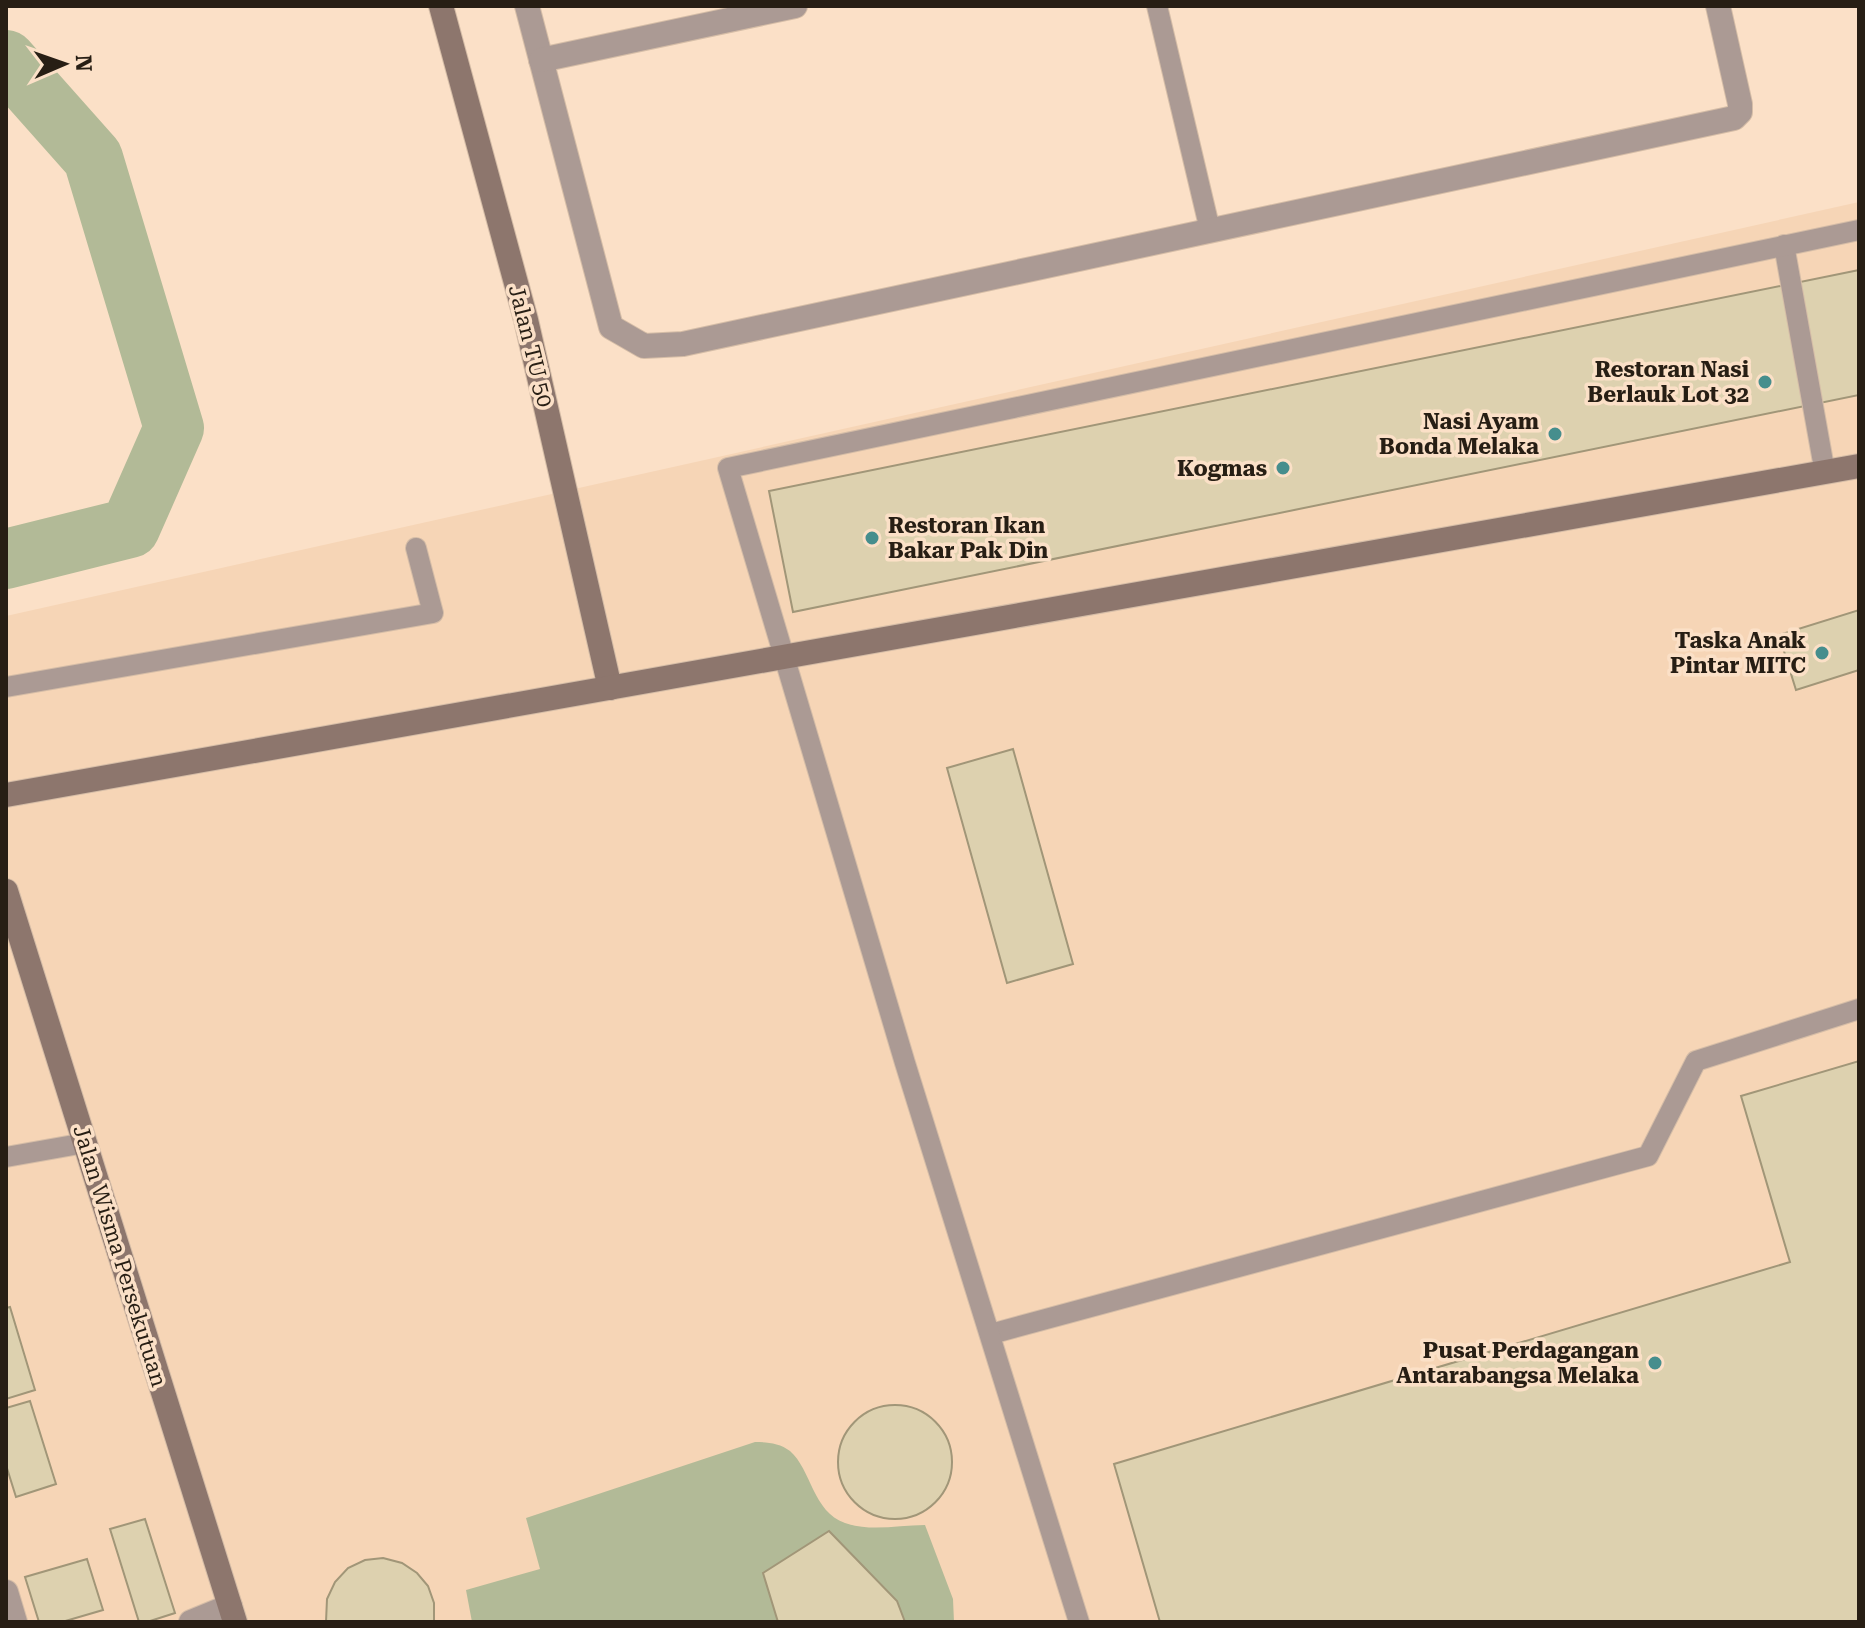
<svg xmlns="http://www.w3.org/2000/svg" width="1865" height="1628" font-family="'Roboto Serif',serif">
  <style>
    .built { fill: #f6d5b6 }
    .water { fill: #b2ba97 }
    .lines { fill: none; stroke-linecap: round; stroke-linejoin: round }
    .river { stroke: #b2ba97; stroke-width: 60 }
    .building { fill: #ddd1af; stroke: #a19678; stroke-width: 2 }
    .lane-casing { stroke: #d5bda7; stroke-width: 22 }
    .street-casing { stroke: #d5bda7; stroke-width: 26 }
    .secondary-casing { stroke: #d5bda7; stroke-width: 26 }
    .lane { stroke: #ab9a94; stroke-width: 20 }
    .street { stroke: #ab9a94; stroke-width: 24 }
    .secondary { stroke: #8d766d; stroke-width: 24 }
    .poi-dot { fill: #468e8d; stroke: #fbe0c7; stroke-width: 3 }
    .labels { text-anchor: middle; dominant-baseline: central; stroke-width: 7; stroke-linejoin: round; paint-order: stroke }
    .street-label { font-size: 22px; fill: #271e14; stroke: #fbe0c7 }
    .poi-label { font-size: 22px; font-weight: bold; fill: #271e14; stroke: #fbe0c7; text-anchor: end }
  </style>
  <rect width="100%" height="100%" fill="#fbe0c7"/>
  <polygon class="built" points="1859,202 1859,1622 6,1622 6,616"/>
  <path class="water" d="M755 1442C766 1442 780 1443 790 1451 811 1469 813 1512 845 1523 871 1532 898 1525 925 1525L953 1599 954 1622H472L466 1590 540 1569 526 1518Z"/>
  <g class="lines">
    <polyline class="river" points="6,60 93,158 174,428 130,528 6,559"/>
  </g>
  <g class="building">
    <polygon points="1859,270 1859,395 793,612 769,491"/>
    <polygon points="1859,610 1859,670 1796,690 1779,635"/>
    <polygon points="1013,749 1073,964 1007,983 947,768"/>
    <polygon points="1859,1061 1859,1622 1160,1622 1114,1464 1790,1262 1741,1096"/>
    <polygon points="10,1307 35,1390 6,1399 6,1308"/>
    <polygon points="30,1401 56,1484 16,1497 6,1465 6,1408"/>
    <circle cx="895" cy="1462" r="57"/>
    <polygon points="145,1519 175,1613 147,1622 139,1622 110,1529"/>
    <polygon points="829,1531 897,1601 905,1622 778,1622 763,1573"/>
    <polygon points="383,1558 402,1563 417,1573 428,1586 434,1603 434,1622 326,1622 327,1599 335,1582 348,1568 365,1560"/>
    <polygon points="87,1559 103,1610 62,1622 39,1622 25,1577"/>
  </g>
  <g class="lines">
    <defs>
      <g id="lane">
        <polyline points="1157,6 1210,230"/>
        <polyline points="1784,245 1825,473"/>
        <polyline points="6,687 433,613 416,548"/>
        <polyline points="6,1157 85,1143"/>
        <polyline points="991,1334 1648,1156 1696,1061 1859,1009"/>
        <polyline points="1079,1622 905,1063 728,468 1859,230"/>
      </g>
      <g id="street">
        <polyline points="527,6 611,327 644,346 683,344 1734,118 1740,112 1740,104 1718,6"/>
        <polyline points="541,60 795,6"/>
        <polyline points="6,1592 15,1622"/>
        <polyline points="191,1622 230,1606"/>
      </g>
      <g id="secondary">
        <polyline points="441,6 526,320 610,688"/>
        <polyline points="6,795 1859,466"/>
        <polyline points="6,891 235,1622"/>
      </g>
    </defs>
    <use href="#lane" class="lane-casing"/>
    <use href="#street" class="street-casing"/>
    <use href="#secondary" class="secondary-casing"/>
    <use href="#lane" class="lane"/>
    <use href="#street" class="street"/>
    <use href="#secondary" class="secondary"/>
  </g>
  <g class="poi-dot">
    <circle cx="1765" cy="382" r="8"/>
    <circle cx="1555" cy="434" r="8"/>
    <circle cx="1283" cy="468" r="8"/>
    <circle cx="872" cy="538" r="8"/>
    <circle cx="1822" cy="653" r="8"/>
    <circle cx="1655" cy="1363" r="8"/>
  </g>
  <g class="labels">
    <g class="street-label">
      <text transform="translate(531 346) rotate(76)">Jalan TU 50</text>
      <text transform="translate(120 1256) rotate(73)">Jalan Wisma Persekutuan</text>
    </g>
    <g class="poi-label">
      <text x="1749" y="369">Restoran Nasi<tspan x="1749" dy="25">Berlauk Lot 32</tspan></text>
      <text x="1539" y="421">Nasi Ayam<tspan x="1539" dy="25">Bonda Melaka</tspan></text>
      <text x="1267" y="468">Kogmas</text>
      <text x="888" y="525" text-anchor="start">Restoran Ikan<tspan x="888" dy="25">Bakar Pak Din</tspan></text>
      <text x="1806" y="640">Taska Anak<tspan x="1806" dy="25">Pintar MITC</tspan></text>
      <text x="1639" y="1350">Pusat Perdagangan<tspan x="1639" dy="25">Antarabangsa Melaka</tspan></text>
    </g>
  </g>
  <rect width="1865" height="1628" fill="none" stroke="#271e14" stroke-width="16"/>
  <g transform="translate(64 64) rotate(88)" stroke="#fbe0c7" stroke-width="6" paint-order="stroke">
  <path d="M0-6L14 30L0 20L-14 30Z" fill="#271e14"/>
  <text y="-12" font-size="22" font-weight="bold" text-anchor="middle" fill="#271e14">N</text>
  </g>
</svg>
